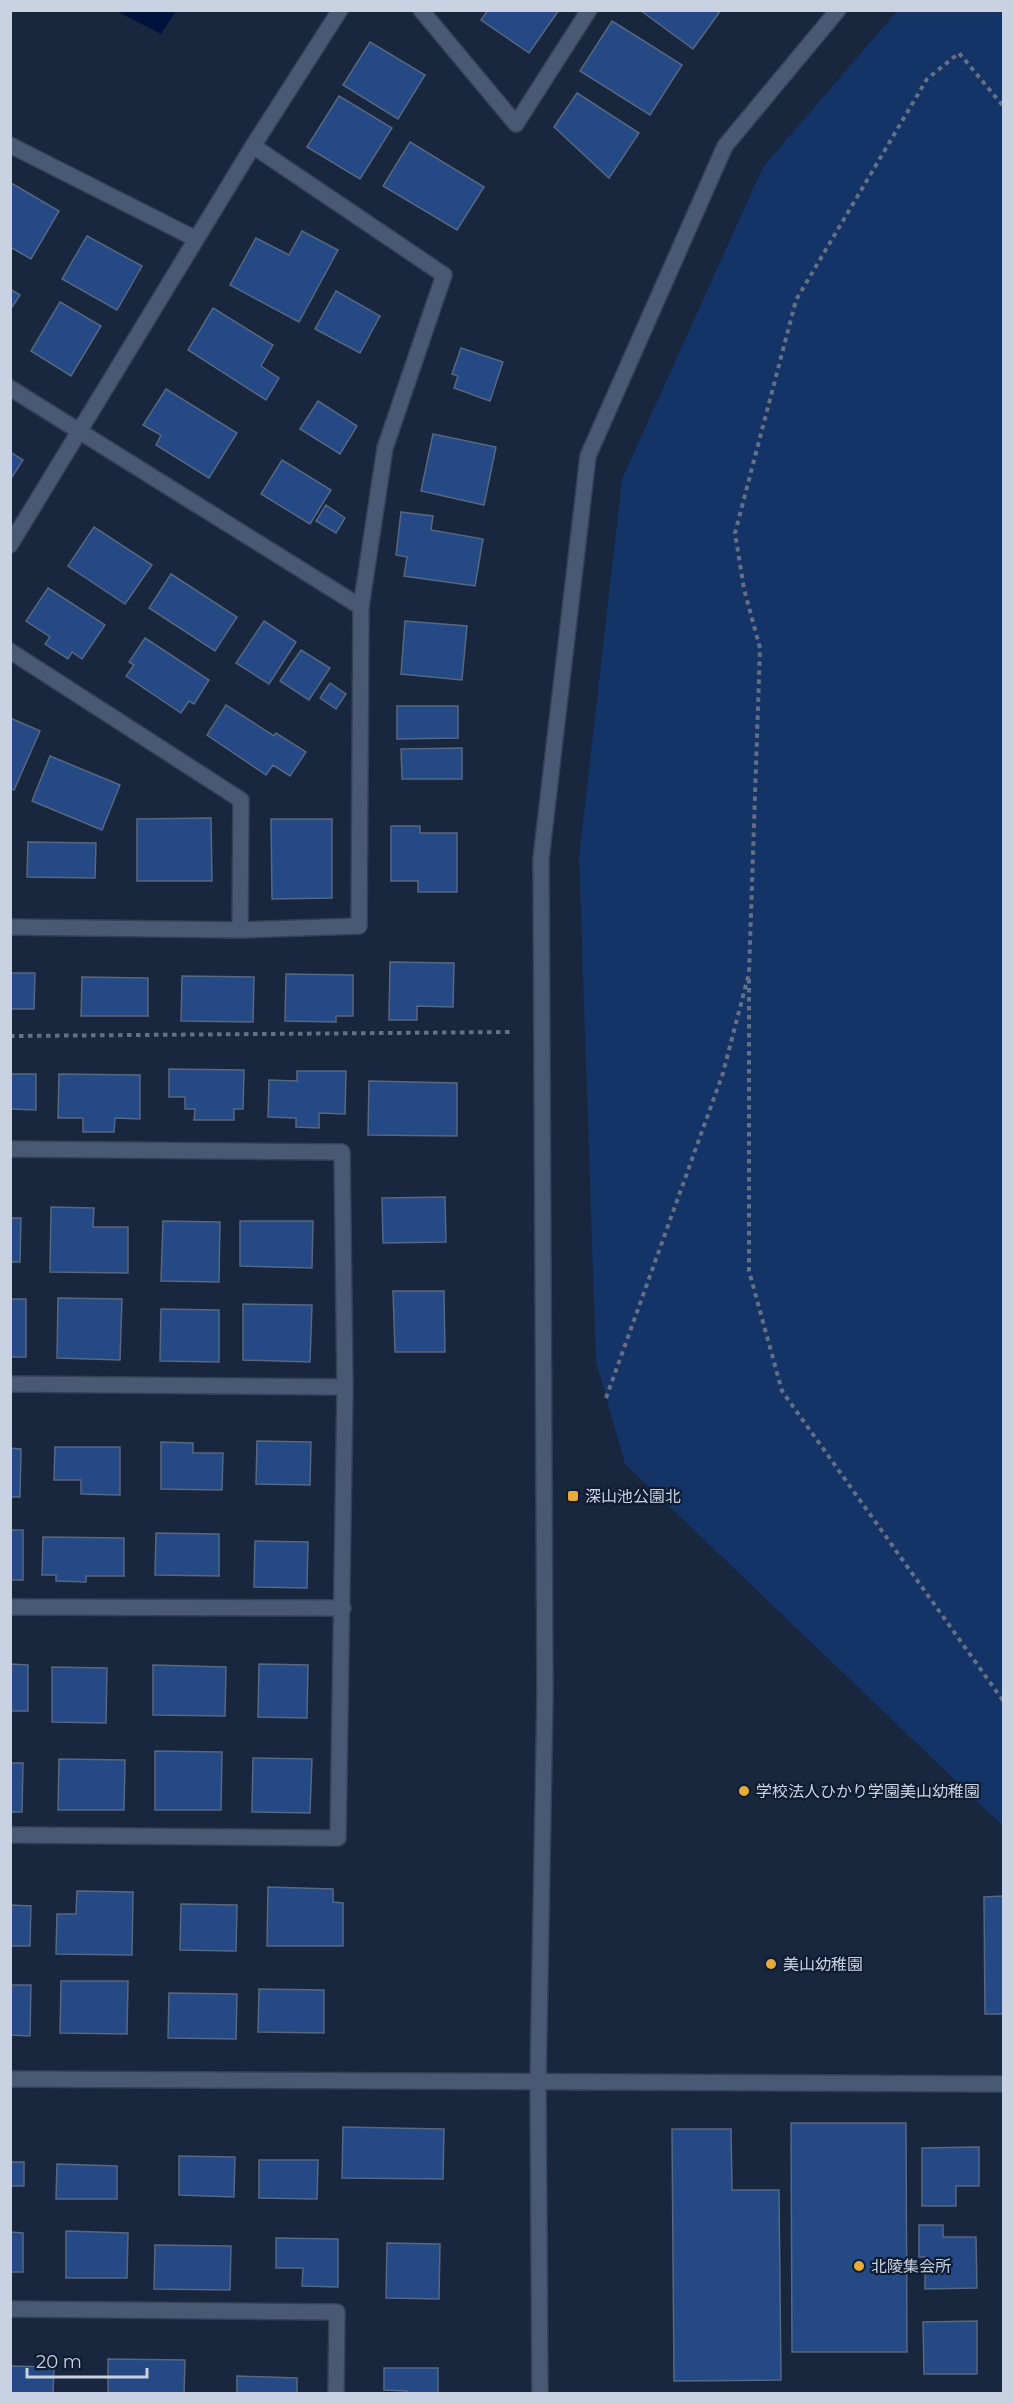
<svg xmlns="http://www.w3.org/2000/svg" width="1014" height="2404" font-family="Montserrat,'Noto Sans JP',sans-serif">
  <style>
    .green { fill: #143367 }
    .water { fill: #00133c }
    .building { fill: #254984; stroke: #566782; stroke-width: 1.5 }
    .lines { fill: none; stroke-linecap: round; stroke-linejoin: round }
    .minor-casing { stroke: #344258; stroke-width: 18 }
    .path { stroke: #647085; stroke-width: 4; stroke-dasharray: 4.5 4.5; stroke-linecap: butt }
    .minor { stroke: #485973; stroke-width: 15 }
    .poi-dot { fill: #e7ac37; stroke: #0f1d33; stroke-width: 2 }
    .labels { text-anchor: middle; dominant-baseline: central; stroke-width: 4.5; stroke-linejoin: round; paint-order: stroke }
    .poi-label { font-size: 16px; fill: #c8d2e2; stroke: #0f1d33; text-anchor: start }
  </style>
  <rect width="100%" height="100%" fill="#18263e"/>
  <polygon class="green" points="897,11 1003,11 1003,1826 625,1464 596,1362 579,858 622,479 763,167"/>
  <polygon class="water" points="116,11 176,11 161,34"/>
  <g class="building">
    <polygon points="488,10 559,10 529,53 481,20"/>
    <polygon points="640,10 721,10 693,49"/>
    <polygon points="612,21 682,65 650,115 580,71"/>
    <polygon points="370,42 425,75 398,119 343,85"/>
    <polygon points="577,93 639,133 609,178 554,127"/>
    <polygon points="339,96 392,128 360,179 307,147"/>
    <polygon points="410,142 484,187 457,230 383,186"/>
    <polygon points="11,183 59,211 31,259 10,247"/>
    <polygon points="302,231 338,250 299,322 230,285 256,238 289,255"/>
    <polygon points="87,236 142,266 117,310 62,279"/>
    <polygon points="10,289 20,295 10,310"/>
    <polygon points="336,291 380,316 360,353 315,329"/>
    <polygon points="60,302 101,326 71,376 31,351"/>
    <polygon points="213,308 273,345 261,366 279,378 266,400 188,350"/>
    <polygon points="461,348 503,362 490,401 454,388 458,376 452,374"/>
    <polygon points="166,389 237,433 209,478 156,445 161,435 143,425"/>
    <polygon points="318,401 357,426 340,454 300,429"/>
    <polygon points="433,434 496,447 484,505 421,491"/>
    <polygon points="10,452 23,460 10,480"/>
    <polygon points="282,460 331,490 310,524 261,494"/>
    <polygon points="326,505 345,518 336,533 316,521"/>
    <polygon points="401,512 433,516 431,530 483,539 475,586 404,576 407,557 396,555"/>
    <polygon points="94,527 152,565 125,604 68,566"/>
    <polygon points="171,574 237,617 215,651 149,608"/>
    <polygon points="48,588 105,625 82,659 72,652 68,659 45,644 50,637 26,621"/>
    <polygon points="264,621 296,642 269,684 236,663"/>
    <polygon points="405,621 467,626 462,680 401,674"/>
    <polygon points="145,638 209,680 194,704 189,701 181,713 126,676 134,665 129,662"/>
    <polygon points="301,650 330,668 309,700 280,681"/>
    <polygon points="330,683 346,694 336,709 320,698"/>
    <polygon points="226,705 274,736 276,733 306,752 290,776 273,765 266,775 207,735"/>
    <polygon points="397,706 458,706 458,738 397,739"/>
    <polygon points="10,718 40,731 14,790 10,789"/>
    <polygon points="462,748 462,779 402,779 401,749"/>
    <polygon points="50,756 120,785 102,830 32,801"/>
    <polygon points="211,818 212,881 137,881 137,819"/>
    <polygon points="271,819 332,819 332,898 272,899"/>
    <polygon points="391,826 420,826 420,833 457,833 457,892 418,892 418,881 391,881"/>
    <polygon points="28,842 96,843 95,878 27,877"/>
    <polygon points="390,962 454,963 453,1007 417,1006 417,1020 389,1020"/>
    <polygon points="10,973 35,973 34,1009 10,1009"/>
    <polygon points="286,974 353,975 353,1016 336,1016 336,1022 285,1021"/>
    <polygon points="182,976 254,977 253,1022 181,1021"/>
    <polygon points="82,977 148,978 148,1016 81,1016"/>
    <polygon points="169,1069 244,1070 243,1109 234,1109 234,1120 194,1120 195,1109 185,1109 185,1097 169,1097"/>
    <polygon points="297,1071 346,1071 345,1114 319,1113 319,1128 296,1127 296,1118 268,1117 269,1080 297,1081"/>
    <polygon points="10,1074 36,1074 36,1110 10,1109"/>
    <polygon points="59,1074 140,1075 140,1119 115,1118 114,1132 83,1132 83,1118 58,1118"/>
    <polygon points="369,1081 457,1083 457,1136 368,1135"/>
    <polygon points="445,1197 446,1242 383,1243 382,1198"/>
    <polygon points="51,1207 94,1208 93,1227 128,1227 128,1273 50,1272"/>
    <polygon points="10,1218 21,1218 20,1262 10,1262"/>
    <polygon points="163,1221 220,1222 219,1282 161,1281"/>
    <polygon points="240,1221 313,1221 312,1268 240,1266"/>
    <polygon points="393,1291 444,1291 445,1352 395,1352"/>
    <polygon points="58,1298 122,1299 120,1360 57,1358"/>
    <rect x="10" y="1299" width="16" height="58"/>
    <polygon points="243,1304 312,1305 310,1362 243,1360"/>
    <polygon points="161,1309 219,1310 219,1362 160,1361"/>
    <polygon points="257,1441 311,1442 310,1485 256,1484"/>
    <polygon points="161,1442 193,1443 193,1453 223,1453 222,1490 161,1489"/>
    <polygon points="55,1447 120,1447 120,1495 81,1494 81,1480 54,1480"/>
    <polygon points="10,1448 21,1449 20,1497 10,1497"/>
    <rect x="10" y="1530" width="13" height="50"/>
    <polygon points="156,1533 219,1534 219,1576 155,1575"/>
    <polygon points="43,1537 124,1538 124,1576 86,1576 86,1582 56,1581 56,1575 42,1575"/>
    <polygon points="255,1541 308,1542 307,1588 254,1587"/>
    <polygon points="10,1664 28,1665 28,1711 10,1711"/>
    <polygon points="259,1664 308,1665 307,1718 258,1717"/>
    <polygon points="153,1665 226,1667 225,1716 153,1715"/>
    <polygon points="52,1667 107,1668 106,1723 52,1722"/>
    <polygon points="155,1751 222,1752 221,1810 155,1810"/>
    <polygon points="253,1758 312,1759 310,1813 252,1812"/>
    <polygon points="59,1759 125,1760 124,1810 58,1810"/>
    <polygon points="10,1763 23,1763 22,1812 10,1812"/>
    <polygon points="268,1887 333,1889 333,1902 343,1903 343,1946 267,1946"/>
    <polygon points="77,1891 133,1892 132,1955 56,1954 57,1914 76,1914"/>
    <polygon points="1004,1896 1004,2014 985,2014 984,1897"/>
    <polygon points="181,1904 237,1905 236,1951 180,1950"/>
    <polygon points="10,1905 31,1906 30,1946 10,1946"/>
    <polygon points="61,1981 128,1981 127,2034 60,2033"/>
    <polygon points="10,1985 31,1985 30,2036 10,2035"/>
    <polygon points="259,1989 324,1990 324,2033 258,2032"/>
    <polygon points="169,1993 237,1994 236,2039 168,2038"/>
    <polygon points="791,2123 906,2123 907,2352 792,2352"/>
    <polygon points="343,2127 444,2129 443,2179 342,2178"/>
    <polygon points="672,2129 731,2129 732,2190 779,2190 781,2380 674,2381"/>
    <polygon points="979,2147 979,2186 956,2186 956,2206 922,2206 922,2148"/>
    <polygon points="179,2156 235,2157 234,2197 179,2195"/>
    <polygon points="259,2160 318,2160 317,2199 259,2198"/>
    <rect x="10" y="2162" width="14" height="24"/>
    <polygon points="57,2164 117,2166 117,2199 56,2199"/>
    <polygon points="919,2225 943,2225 943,2237 976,2237 977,2288 925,2289 925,2257 919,2257"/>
    <polygon points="66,2231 128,2233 127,2278 66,2278"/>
    <polygon points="10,2232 23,2233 23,2272 10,2272"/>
    <polygon points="276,2238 338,2239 338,2287 302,2286 303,2268 276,2268"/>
    <polygon points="387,2243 440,2244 439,2299 386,2298"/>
    <polygon points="155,2245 231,2246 230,2290 154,2289"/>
    <polygon points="977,2321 977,2374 924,2374 923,2322"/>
    <polygon points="108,2359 185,2360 184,2394 108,2394"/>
    <polygon points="10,2366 54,2367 53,2394 10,2394"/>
    <polygon points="384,2368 438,2368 438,2394 407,2394 407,2391 384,2390"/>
    <polygon points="237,2376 297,2378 297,2394 237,2394"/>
  </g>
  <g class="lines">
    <defs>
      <g id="minor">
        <polyline points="421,10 516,124 589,10"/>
        <polyline points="10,145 196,239"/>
        <polyline points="10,388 361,607"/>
        <polyline points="10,545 253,146 340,10"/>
        <polyline points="10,651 241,800 240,930"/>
        <polyline points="10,927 240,930 359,926 361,607 385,448 444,275 253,146"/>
        <polyline points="10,1149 342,1152 345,1387 338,1838 10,1835"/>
        <polyline points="10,1384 345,1387"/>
        <polyline points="10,1607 343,1608"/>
        <polyline points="10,2079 1004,2084"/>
        <polyline points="10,2309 337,2312 336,2394"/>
        <polyline points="540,2394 538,2083 545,1694 541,859 588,456 725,146 838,10"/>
      </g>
    </defs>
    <use href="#minor" class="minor-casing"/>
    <g class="path">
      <polyline points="749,979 749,1271 782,1391 1004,1702"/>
      <polyline points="10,1036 514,1032"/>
      <polyline points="606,1398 723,1073 749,973 760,648 744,589 735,533 796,300 927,79 959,53 1004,107"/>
    </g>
    <use href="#minor" class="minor"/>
  </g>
  <g class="poi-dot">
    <rect x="567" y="1490" width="12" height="12" rx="3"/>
    <circle cx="744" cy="1791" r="6"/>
    <circle cx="771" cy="1964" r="6"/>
    <circle cx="859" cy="2266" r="6"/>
  </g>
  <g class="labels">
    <g class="poi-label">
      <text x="585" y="1496">深山池公園北</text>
      <text x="756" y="1791">学校法人ひかり学園美山幼稚園</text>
      <text x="783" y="1964">美山幼稚園</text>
      <text x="871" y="2266">北陵集会所</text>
    </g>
  </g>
  <rect width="1014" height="2404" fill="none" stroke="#c8d2e2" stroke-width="24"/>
  <path d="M27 2368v9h120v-9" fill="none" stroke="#c8d2e2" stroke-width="3"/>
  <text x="36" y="2368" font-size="18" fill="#c8d2e2" stroke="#0f1d33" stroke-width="4.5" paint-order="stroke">20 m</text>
</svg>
